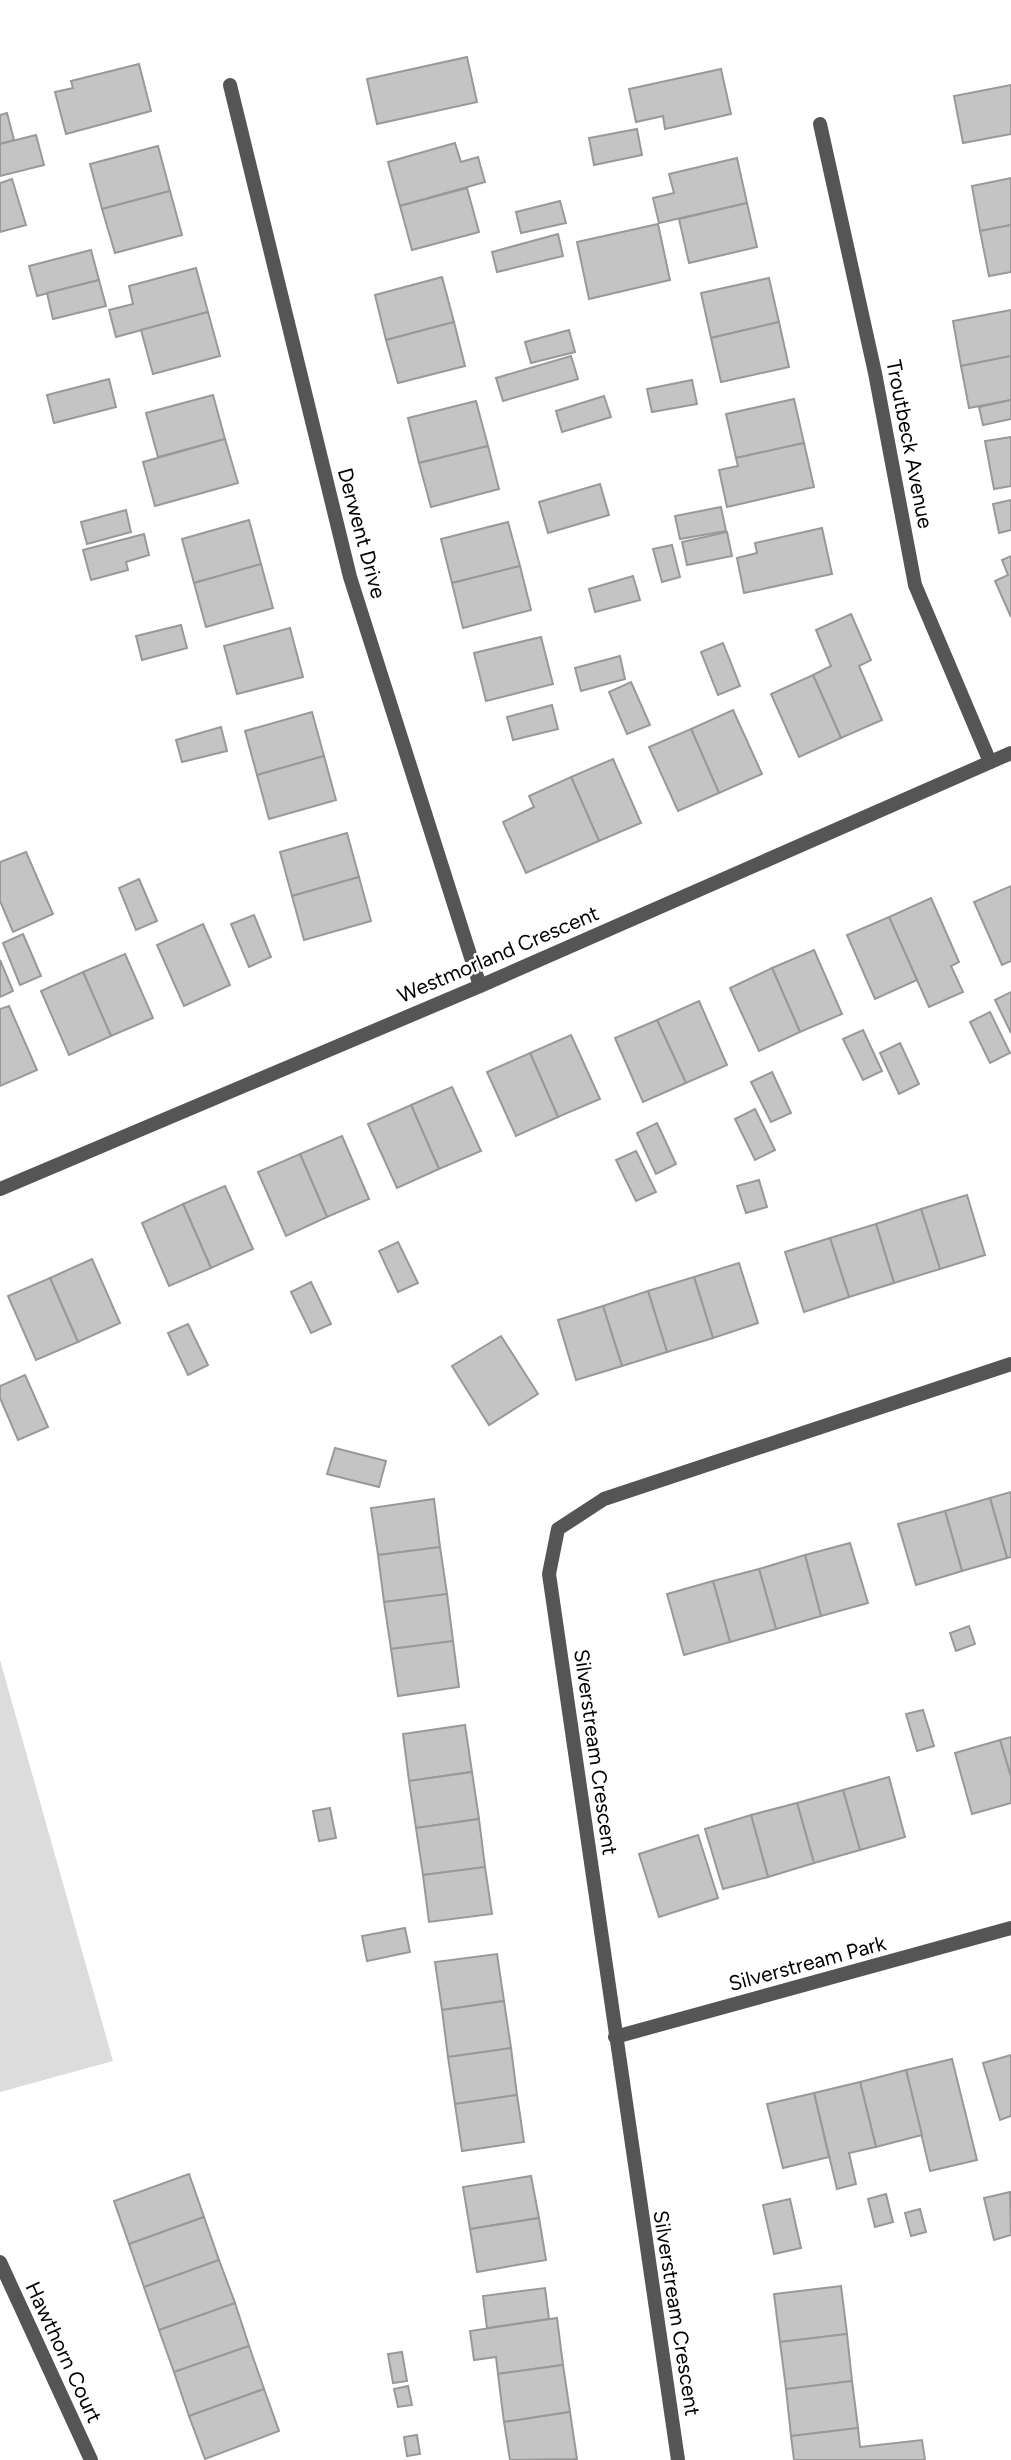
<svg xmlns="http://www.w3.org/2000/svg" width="1011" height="2460" font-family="Figtree,sans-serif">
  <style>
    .green { fill: #dcdcdc }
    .building { fill: #c4c4c4; stroke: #999; stroke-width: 2 }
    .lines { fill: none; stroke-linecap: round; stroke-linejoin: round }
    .minor { stroke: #555; stroke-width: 14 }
    .labels { text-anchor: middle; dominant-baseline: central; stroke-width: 5; stroke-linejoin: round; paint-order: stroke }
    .street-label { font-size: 21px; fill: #000; stroke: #fff }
  </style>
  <rect width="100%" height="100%" fill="#fff"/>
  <polygon class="green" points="0,1660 113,2061 0,2092"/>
  <g class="building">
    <polygon points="467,57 477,102 377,124 367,79"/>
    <polygon points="139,64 151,111 66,134 55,92 73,88 71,81"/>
    <polygon points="721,69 731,114 665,129 663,116 636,122 629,89"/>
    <polygon points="1011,85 1011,134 963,143 954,96"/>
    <polygon points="7,113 14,140 0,144 0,115"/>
    <polygon points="637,129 642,155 594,165 589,138"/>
    <polygon points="36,135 44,165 0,176 0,144"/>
    <polygon points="455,143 461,162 478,157 485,182 400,206 388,162"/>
    <polygon points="158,146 170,191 102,209 90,164"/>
    <polygon points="737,158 747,203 659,223 653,198 674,193 669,174"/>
    <polygon points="1011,178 1011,225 980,231 972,186"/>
    <polygon points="12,179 26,225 0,232 0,183"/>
    <polygon points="467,188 479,232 412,250 400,206"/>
    <polygon points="170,191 182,235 115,253 102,209"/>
    <polygon points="560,201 566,223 521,233 516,212"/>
    <polygon points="747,203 757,247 689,263 679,219"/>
    <polygon points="658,224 670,280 589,299 577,242"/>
    <polygon points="1011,225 1011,272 989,276 980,231"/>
    <polygon points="558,234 563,256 497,272 492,252"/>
    <polygon points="91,250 99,280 37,296 29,266"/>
    <polygon points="196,268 208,312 116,337 109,310 133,304 129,286"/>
    <polygon points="442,277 454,322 386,340 375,295"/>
    <polygon points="769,278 779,322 711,338 701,293"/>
    <polygon points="99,280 106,306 53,319 47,293"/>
    <polygon points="1011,310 1011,356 961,366 953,321"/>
    <polygon points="208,312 220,356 153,374 141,330"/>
    <polygon points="454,322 465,366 398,383 386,340"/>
    <polygon points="779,322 789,367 721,382 711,338"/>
    <polygon points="569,330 575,352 531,363 525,342"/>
    <polygon points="571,356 578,379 503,401 496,378"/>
    <polygon points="1011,356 1011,400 969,408 961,366"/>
    <polygon points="109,379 116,407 54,423 47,395"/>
    <polygon points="692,380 697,404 652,412 647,389"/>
    <polygon points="213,395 225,439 158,457 146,413"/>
    <polygon points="604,396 611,417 562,432 556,411"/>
    <polygon points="794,399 804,443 736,458 726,414"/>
    <polygon points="1011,400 1011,419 983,425 979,407"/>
    <polygon points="476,401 488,446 419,463 408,418"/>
    <polygon points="1011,437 1011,486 994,489 985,441"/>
    <polygon points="225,439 238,483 155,506 143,462"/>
    <polygon points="804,443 814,487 727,507 719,470 738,466 736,458"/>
    <polygon points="488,446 499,489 431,507 419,463"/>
    <polygon points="600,484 609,515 548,533 539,502"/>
    <polygon points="1011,500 1011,530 999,533 993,504"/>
    <polygon points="721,507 726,531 680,539 675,516"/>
    <polygon points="126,510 131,532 87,544 81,522"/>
    <polygon points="249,520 261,564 194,583 182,539"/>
    <polygon points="508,522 520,566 452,583 441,539"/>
    <polygon points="822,528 832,574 744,593 737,558 757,553 755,543"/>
    <polygon points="727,532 732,556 687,565 682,542"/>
    <polygon points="144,534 149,555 126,562 128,570 91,580 83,550"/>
    <polygon points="672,545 680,577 662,582 653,549"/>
    <polygon points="1011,556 1011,617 995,581 1008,575 1002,560"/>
    <polygon points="261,564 273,608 206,627 194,583"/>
    <polygon points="520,566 531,610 463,628 452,583"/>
    <polygon points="633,576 640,600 595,612 589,589"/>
    <polygon points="851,614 871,660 859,666 882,720 841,738 813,675 831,666 816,630"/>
    <polygon points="181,625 187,648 142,660 136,636"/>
    <polygon points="290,628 303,677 237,694 224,646"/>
    <polygon points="541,637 553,684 486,701 474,653"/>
    <polygon points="723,643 740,686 718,695 701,652"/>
    <polygon points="620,656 625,679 581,691 575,668"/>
    <polygon points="813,675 841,738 799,757 771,694"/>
    <polygon points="631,682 650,725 627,734 609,692"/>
    <polygon points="552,705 558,729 513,740 507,717"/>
    <polygon points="733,710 762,774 719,793 691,729"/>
    <polygon points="312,712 324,756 257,775 245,731"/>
    <polygon points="221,727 227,751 182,762 176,740"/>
    <polygon points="691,729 719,793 678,811 649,747"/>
    <polygon points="324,756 336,800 269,819 257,775"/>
    <polygon points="613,759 641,823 599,841 571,777"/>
    <polygon points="571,777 599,841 526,873 503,822 534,807 529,796"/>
    <polygon points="347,833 359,877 292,896 280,852"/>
    <polygon points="26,852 53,914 13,932 0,901 0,862"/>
    <polygon points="359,877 371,921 304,940 292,896"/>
    <polygon points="139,879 157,921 136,930 119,888"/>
    <polygon points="1011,886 1011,961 1002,965 974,902"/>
    <polygon points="931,898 959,962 951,966 963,992 929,1007 889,917"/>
    <polygon points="254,915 271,957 249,967 231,924"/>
    <polygon points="889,917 917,980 875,999 847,935"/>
    <polygon points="203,924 230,985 184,1006 157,945"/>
    <polygon points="23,934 41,976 20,985 3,943"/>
    <polygon points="814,950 842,1014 800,1032 772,968"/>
    <polygon points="125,954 153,1018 111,1036 83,972"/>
    <polygon points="0,960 13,991 0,997"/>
    <polygon points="772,968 800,1032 759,1051 730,988"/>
    <polygon points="83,972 111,1036 69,1055 41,991"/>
    <polygon points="1011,992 1011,1033 995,1000"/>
    <polygon points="699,1001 727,1065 686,1083 657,1020"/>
    <polygon points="9,1006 37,1070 0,1086 0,1009"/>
    <polygon points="990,1012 1010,1053 990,1063 970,1022"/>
    <polygon points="657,1020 686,1083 643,1102 615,1038"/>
    <polygon points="863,1030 882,1071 863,1080 843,1039"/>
    <polygon points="571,1035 600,1099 558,1117 530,1053"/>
    <polygon points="900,1043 919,1084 899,1094 880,1053"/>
    <polygon points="530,1053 558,1117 516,1136 487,1072"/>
    <polygon points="772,1072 791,1113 771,1122 751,1082"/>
    <polygon points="452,1087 481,1151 439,1169 411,1105"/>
    <polygon points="411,1105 439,1169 397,1188 368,1124"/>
    <polygon points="755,1109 775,1150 755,1160 735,1119"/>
    <polygon points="657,1123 676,1164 656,1174 637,1133"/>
    <polygon points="342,1136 369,1199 327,1217 300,1154"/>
    <polygon points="636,1151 656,1192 636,1201 616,1160"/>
    <polygon points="300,1154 327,1217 286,1236 258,1172"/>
    <polygon points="759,1180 767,1207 746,1213 737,1186"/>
    <polygon points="225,1186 253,1249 211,1268 183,1204"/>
    <polygon points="967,1195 985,1255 940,1269 921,1209"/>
    <polygon points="183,1204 211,1268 169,1286 142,1223"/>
    <polygon points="921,1209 940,1269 894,1283 876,1224"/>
    <polygon points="876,1224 894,1283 849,1297 830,1238"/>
    <polygon points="830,1238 849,1297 804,1312 785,1252"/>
    <polygon points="398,1242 418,1283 398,1292 379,1251"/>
    <polygon points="92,1259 120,1323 78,1342 50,1278"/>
    <polygon points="739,1263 758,1323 713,1338 694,1277"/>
    <polygon points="694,1277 713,1338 667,1352 648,1291"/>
    <polygon points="50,1278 78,1342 36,1360 8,1296"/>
    <polygon points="311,1282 331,1324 311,1333 291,1292"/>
    <polygon points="648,1291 667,1352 622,1366 603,1306"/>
    <polygon points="603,1306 622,1366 576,1380 558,1320"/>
    <polygon points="188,1324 208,1365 188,1375 168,1333"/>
    <polygon points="501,1336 538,1394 489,1425 452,1366"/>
    <polygon points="25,1375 48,1427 18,1440 0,1398 0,1386"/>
    <polygon points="335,1448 386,1461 379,1487 327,1474"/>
    <polygon points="1011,1492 1011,1557 1007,1558 990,1498"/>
    <polygon points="990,1498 1007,1558 962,1571 945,1511"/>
    <polygon points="434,1499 440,1547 378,1555 371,1508"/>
    <polygon points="945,1511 962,1571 916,1585 898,1524"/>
    <polygon points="850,1543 868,1603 821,1616 805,1555"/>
    <polygon points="440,1547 447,1594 384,1602 378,1555"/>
    <polygon points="805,1555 821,1616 776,1629 759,1569"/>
    <polygon points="759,1569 776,1629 730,1642 713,1581"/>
    <polygon points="713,1581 730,1642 684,1655 667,1594"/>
    <polygon points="447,1594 453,1641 391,1649 384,1602"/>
    <polygon points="969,1626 975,1644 956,1651 950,1633"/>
    <polygon points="453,1641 459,1687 398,1696 391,1649"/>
    <polygon points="923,1710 934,1746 917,1751 906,1714"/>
    <polygon points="465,1725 472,1772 409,1781 403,1734"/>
    <polygon points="1011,1737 1011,1777 1000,1740"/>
    <polygon points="1000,1740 1011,1777 1011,1803 972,1814 955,1753"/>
    <polygon points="472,1772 479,1819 416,1828 409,1781"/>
    <polygon points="889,1777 905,1837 860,1850 843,1790"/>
    <polygon points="843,1790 860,1850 814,1863 797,1803"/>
    <polygon points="797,1803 814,1863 768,1877 751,1815"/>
    <polygon points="330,1808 336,1838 319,1841 313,1811"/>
    <polygon points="751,1815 768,1877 723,1889 705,1829"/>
    <polygon points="479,1819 485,1867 423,1875 416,1828"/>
    <polygon points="698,1835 718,1898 659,1917 639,1854"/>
    <polygon points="485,1867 492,1914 429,1922 423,1875"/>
    <polygon points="405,1928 410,1952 367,1961 362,1936"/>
    <polygon points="497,1954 504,2001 442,2010 435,1962"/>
    <polygon points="504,2001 511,2048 448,2057 442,2010"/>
    <polygon points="511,2048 517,2095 455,2104 448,2057"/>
    <polygon points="1011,2055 1011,2116 1000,2120 983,2063"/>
    <polygon points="952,2059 977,2160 930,2171 906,2070"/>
    <polygon points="906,2070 922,2135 876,2147 860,2082"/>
    <polygon points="860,2082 876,2147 849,2153 856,2184 837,2189 814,2093"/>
    <polygon points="814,2093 829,2157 783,2168 767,2104"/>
    <polygon points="517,2095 524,2142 462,2151 455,2104"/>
    <polygon points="189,2174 204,2217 129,2244 114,2201"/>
    <polygon points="531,2176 539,2218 470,2229 463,2187"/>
    <polygon points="1010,2192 1011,2235 994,2240 984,2198"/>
    <polygon points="886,2194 893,2222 875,2227 868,2199"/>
    <polygon points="790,2199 801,2248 774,2254 763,2205"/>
    <polygon points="920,2209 926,2232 911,2236 905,2213"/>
    <polygon points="204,2217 219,2260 144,2287 129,2244"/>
    <polygon points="539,2218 546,2260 477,2272 470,2229"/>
    <polygon points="219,2260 235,2303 159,2330 144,2287"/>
    <polygon points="841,2286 847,2334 780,2342 774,2294"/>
    <polygon points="545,2288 549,2319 487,2328 483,2296"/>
    <polygon points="235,2303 249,2346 174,2372 159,2330"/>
    <polygon points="557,2318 563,2365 498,2374 496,2357 474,2360 470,2331"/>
    <polygon points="847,2334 852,2381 786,2389 780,2342"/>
    <polygon points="249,2346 264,2389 189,2416 174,2372"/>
    <polygon points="402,2352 407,2381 393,2383 388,2354"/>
    <polygon points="563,2365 570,2412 504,2422 498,2374"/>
    <polygon points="852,2381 858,2428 791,2436 786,2389"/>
    <polygon points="408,2386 412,2405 398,2407 394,2389"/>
    <polygon points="264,2389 279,2431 205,2459 189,2416"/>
    <polygon points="570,2412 577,2459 510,2460 504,2422"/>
    <polygon points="858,2428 860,2447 922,2440 925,2460 794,2460 791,2436"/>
    <polygon points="417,2435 420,2454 407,2456 404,2437"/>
  </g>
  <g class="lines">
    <g class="minor">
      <polyline points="230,85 350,577 480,986"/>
      <polyline points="820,124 875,373 915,585 990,762"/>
      <polyline points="0,1189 480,986 1011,753"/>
      <polyline points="615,2037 1011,1928"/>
      <polyline points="0,2262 91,2460"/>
      <polyline points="678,2460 549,1574 558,1529 604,1499 1011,1364"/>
    </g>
  </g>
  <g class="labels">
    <g class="street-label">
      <text transform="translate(910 444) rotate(79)">Troutbeck Avenue</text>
      <text transform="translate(362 533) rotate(75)">Derwent Drive</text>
      <text transform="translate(498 954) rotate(-23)">Westmorland Crescent</text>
      <text transform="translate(596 1752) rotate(82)">Silverstream Crescent</text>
      <text transform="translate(807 1963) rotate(-15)">Silverstream Park</text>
      <text transform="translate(677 2313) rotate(81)">Silverstream Crescent</text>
      <text transform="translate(64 2352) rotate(65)">Hawthorn Court</text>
    </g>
  </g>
</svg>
